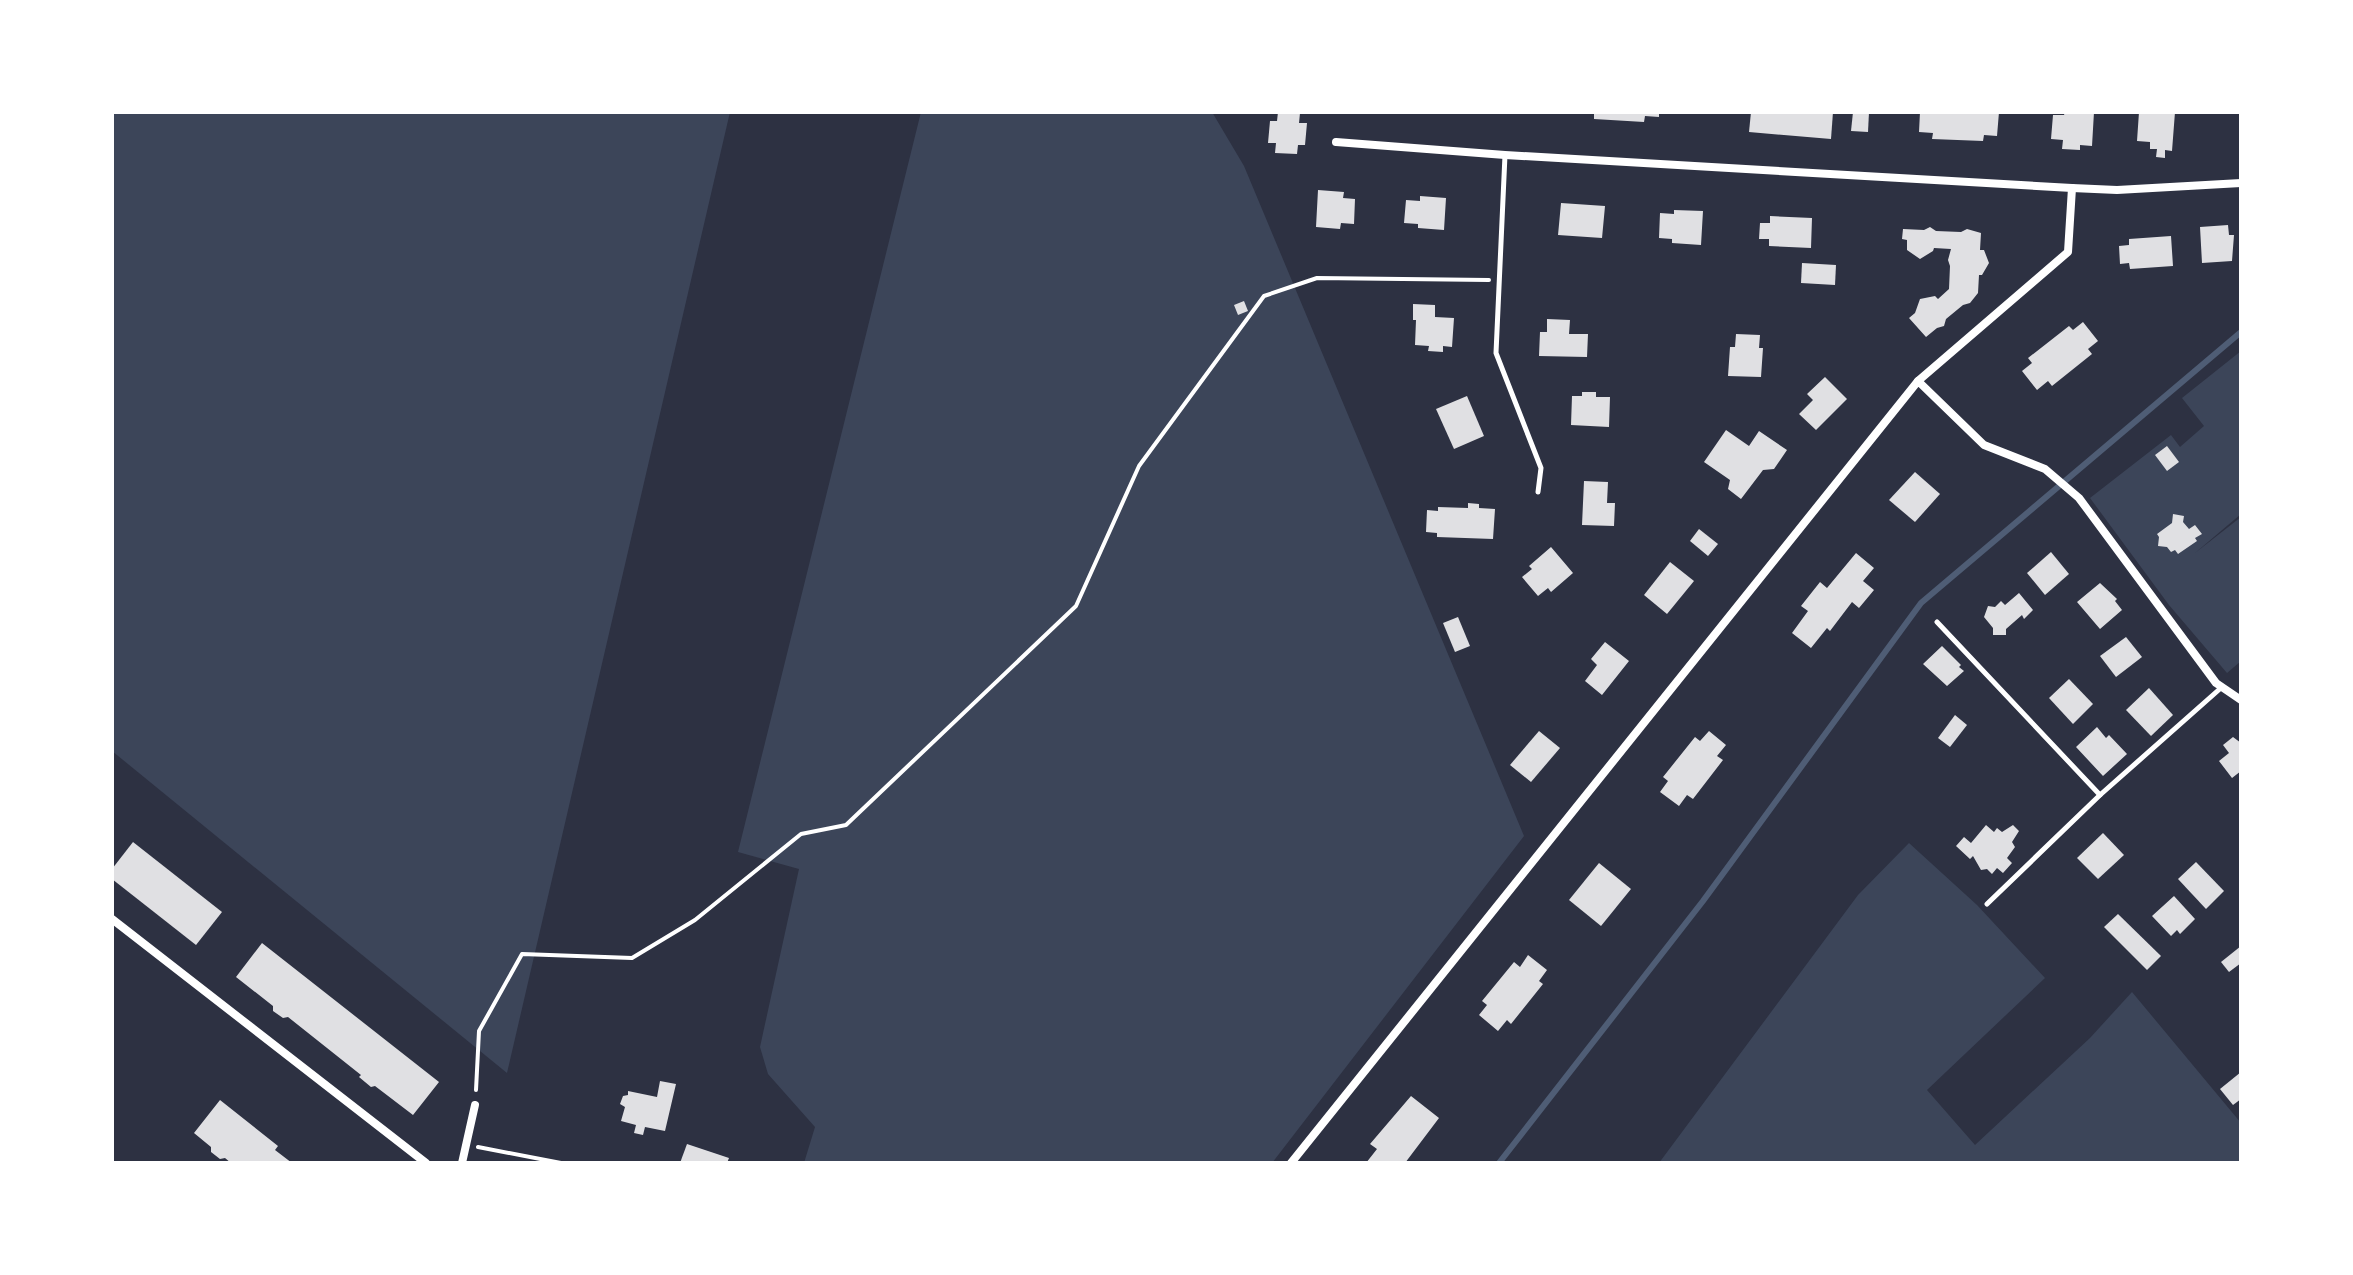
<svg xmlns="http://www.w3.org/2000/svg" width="2353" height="1275" font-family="'Golos Text',sans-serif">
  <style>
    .green { fill: #3c4559 }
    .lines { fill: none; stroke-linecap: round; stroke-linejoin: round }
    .stream { stroke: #4f5d75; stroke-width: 6 }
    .building { fill: #e0e0e3 }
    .path { stroke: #fff; stroke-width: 4 }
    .service { stroke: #fff; stroke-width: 5 }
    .minor { stroke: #fff; stroke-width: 8 }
  </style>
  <rect width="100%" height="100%" fill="#2d3142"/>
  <g class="green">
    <polygon points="112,112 730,112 507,1073 112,751"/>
    <polygon points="921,112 1212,112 1244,166 1524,836 1272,1163 804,1163 815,1127 768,1074 760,1047 799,869 738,852"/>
    <polygon points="2241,351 2241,514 2195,553 2241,517 2241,661 2227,673 2169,605 2090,498 2171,435 2180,447 2204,426 2182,398"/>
    <polygon points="1909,843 1977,905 2045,978 1927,1090 1975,1145 2090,1038 2132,992 2241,1123 2241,1163 1659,1163 1858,895"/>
  </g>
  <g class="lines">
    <polyline class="stream" points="1499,1163 1703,901 1921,603 2241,332"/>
  </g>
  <g class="building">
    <polygon points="1278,112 1300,113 1299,123 1307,123 1305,145 1298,145 1297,154 1275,153 1276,143 1268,143 1270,121 1277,121"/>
    <polygon points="1594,112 1659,112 1659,117 1645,116 1644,122 1594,119"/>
    <polygon points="1751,112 1833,112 1831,139 1749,132"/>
    <polygon points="1853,112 1869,112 1868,132 1851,131"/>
    <polygon points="1920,112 1999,112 1997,136 1984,135 1983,141 1932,139 1933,133 1919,132"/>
    <polygon points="2065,112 2094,112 2092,146 2080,145 2080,150 2062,149 2063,140 2051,139 2053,115 2064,115"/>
    <polygon points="2139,112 2175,112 2172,151 2165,150 2165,158 2156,157 2157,149 2150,149 2150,142 2137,141"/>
    <polygon points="1318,190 1344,192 1343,198 1355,199 1354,224 1341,223 1340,229 1316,227"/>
    <polygon points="1420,196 1446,198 1444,230 1418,228 1418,224 1404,223 1406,200 1420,201"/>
    <polygon points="1561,203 1605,206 1602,238 1558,235"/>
    <polygon points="1674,210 1703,211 1701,245 1672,243 1672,239 1659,238 1660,213 1674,214"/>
    <polygon points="1770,216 1812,218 1811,248 1769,246 1769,239 1759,239 1760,223 1770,223"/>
    <polygon points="2228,225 2229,235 2234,235 2232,261 2202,263 2200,227"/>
    <polygon points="1930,227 1936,231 1961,232 1967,229 1981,233 1980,250 1984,250 1989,263 1982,275 1979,275 1978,293 1970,303 1963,305 1946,319 1944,326 1937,328 1926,337 1909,318 1915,313 1920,299 1935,296 1938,299 1949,289 1950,266 1948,260 1951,249 1934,248 1933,251 1920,259 1907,250 1907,240 1902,239 1903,229 1924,230"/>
    <polygon points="2171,236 2173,266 2130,269 2129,263 2120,264 2119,246 2129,245 2129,239"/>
    <polygon points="1802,263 1836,265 1835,285 1801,283"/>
    <polygon points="1244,301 1248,311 1238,315 1234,305"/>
    <polygon points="1413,304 1435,305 1435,317 1454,318 1452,347 1443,346 1443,352 1428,351 1429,346 1415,345 1416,320 1413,320"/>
    <polygon points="1547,319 1570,320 1569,334 1588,334 1587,357 1539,356 1540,332 1547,332"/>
    <polygon points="2083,322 2098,341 2088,349 2092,354 2052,386 2048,381 2037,390 2022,371 2032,363 2028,358 2069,326 2073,330"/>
    <polygon points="1736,334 1760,335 1759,348 1763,348 1761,377 1728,376 1730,347 1735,347"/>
    <polygon points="1825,377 1847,399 1816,430 1799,414 1813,400 1807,394"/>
    <polygon points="1582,392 1596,392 1596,397 1610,397 1609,427 1571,425 1572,396 1582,396"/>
    <polygon points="1467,396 1484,436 1454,449 1436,409"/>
    <polygon points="1726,430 1749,446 1759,431 1787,450 1774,469 1763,470 1741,499 1728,489 1730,480 1704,462"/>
    <polygon points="2167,446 2179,462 2167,471 2155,455"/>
    <polygon points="1915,472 1940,494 1915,522 1889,500"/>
    <polygon points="1584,481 1608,482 1607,503 1615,503 1614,526 1582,525"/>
    <polygon points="1468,503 1479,504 1479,508 1495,509 1493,539 1437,537 1437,533 1426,532 1427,510 1438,511 1438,507 1468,508"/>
    <polygon points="2173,514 2184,516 2183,522 2189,529 2195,525 2202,534 2195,538 2197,541 2178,554 2175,550 2171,552 2167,547 2158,546 2159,537 2157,534 2172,523"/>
    <polygon points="1699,529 1718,544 1708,556 1690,541"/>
    <polygon points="1551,547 1573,573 1551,592 1548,588 1538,596 1522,577 1532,569 1529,566"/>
    <polygon points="2051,552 2069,574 2045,595 2027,573"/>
    <polygon points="1856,553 1874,568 1863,581 1874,590 1859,608 1852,602 1830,631 1827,628 1811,648 1792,633 1808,611 1801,606 1820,582 1827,588"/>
    <polygon points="1670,562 1694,581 1667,614 1644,595"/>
    <polygon points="2100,583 2117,599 2115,601 2122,610 2100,629 2077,602"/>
    <polygon points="2019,593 2033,610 2024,619 2022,615 2006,629 2006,635 1993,635 1993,628 1984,617 1988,606 1995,607 2001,601 2005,605"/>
    <polygon points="1458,617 1470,646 1455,652 1443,623"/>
    <polygon points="2126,637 2142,657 2116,677 2100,656"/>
    <polygon points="1605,642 1629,661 1602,695 1585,681 1597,665 1591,659"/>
    <polygon points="1942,646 1961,665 1959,667 1964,671 1947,686 1923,664"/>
    <polygon points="2069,679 2093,704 2073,724 2049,698"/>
    <polygon points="2149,688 2173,715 2151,736 2126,710"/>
    <polygon points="1955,715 1967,725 1950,747 1938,738"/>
    <polygon points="2097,727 2106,738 2109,735 2127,754 2103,776 2076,747"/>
    <polygon points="1539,731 1560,748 1531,782 1510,765"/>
    <polygon points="1709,731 1726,745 1717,756 1723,760 1693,799 1687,795 1679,806 1660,792 1668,781 1663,777 1695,737 1700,741"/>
    <polygon points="2233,737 2241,743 2241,771 2232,778 2219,761 2229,753 2223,745"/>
    <polygon points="1986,825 1994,832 1997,828 2002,832 2013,825 2019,831 2012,842 2015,847 2007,858 2012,863 2003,873 1997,868 1992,874 1987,869 1981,870 1973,856 1970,859 1956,846 1964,837 1971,843"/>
    <polygon points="2103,833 2124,855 2098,879 2077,858"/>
    <polygon points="133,842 222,912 196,945 112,879 112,869"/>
    <polygon points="2196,862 2224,891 2206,909 2178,879"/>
    <polygon points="1599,863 1631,889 1601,926 1569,900"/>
    <polygon points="2174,896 2195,919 2180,934 2177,930 2171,936 2152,916"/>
    <polygon points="2118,914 2161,956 2147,970 2104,927"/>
    <polygon points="262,943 439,1082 413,1115 375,1086 371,1087 359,1077 361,1075 288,1017 283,1018 273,1011 273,1006 236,977"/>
    <polygon points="2241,946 2241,963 2229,972 2221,962"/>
    <polygon points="1528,955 1547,970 1539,981 1543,984 1511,1024 1507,1020 1498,1031 1479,1015 1487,1005 1482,1001 1514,962 1520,967"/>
    <polygon points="2241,1072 2241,1099 2233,1105 2220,1089"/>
    <polygon points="660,1081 676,1084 665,1131 645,1127 643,1135 634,1133 636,1125 621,1121 625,1107 620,1104 623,1096 628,1095 628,1091 657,1097"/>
    <polygon points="1411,1096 1439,1118 1405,1163 1366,1163 1377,1149 1370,1144"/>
    <polygon points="220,1100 278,1146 275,1150 292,1163 231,1163 225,1158 220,1159 211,1152 211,1147 194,1133"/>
    <polygon points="687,1144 729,1158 727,1163 680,1163"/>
  </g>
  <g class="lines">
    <g class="path">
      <polyline points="476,1090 479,1031 522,954 632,958 695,920 801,834 846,825 1076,606 1139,466 1264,296 1317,278 1489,280"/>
      <polyline points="478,1147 561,1163"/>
    </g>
    <g class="service">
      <polyline points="1505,155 1496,353 1541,468 1538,492"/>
      <polyline points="1937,622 2100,795"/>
      <polyline points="1987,904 2100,795 2222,687"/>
    </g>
    <g class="minor">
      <polyline points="1336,142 1505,155 2072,188 2117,190 2241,183"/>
      <polyline points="1918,381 2068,252 2072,188"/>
      <polyline points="112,919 426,1163"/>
      <polyline points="462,1163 475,1105"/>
      <polyline points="1291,1163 1918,381 1984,445 2045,469 2079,498 2216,683 2241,700"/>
    </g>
  </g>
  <rect width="2353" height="1275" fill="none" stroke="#ffffff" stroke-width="228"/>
</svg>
